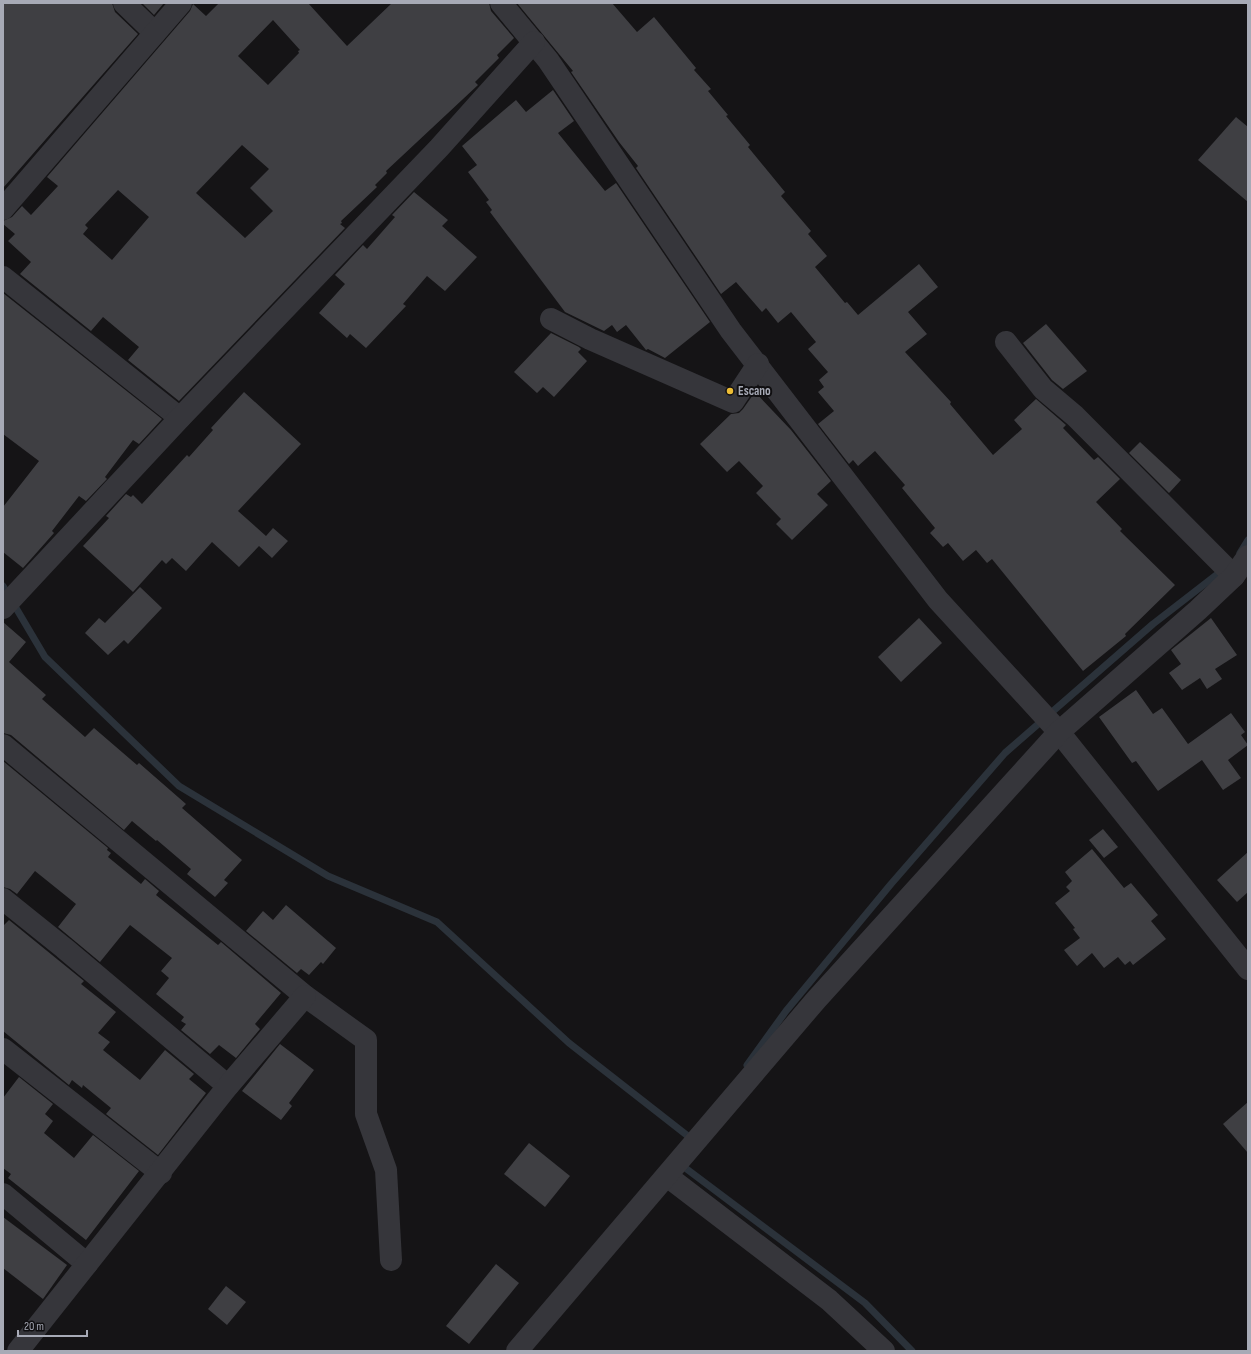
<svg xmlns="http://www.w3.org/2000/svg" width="1251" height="1354" font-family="'Sofia Sans Condensed',sans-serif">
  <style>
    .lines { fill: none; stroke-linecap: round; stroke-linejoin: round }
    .stream { stroke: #2b323a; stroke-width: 7 }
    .building { fill: #3f3f43; fill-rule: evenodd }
    .minor { stroke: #36363b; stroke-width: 22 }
    .poi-dot { fill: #edbd35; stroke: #100f11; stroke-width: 1.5 }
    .labels { text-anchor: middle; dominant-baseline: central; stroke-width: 4; stroke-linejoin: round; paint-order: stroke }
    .poi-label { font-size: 13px; font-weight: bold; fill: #a7aab6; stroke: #100f11; text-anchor: start }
  </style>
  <rect width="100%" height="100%" fill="#151416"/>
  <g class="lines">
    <g class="stream">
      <polyline points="1240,553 1248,540"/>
      <polyline points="3,586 45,657 179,786 328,876 437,922 569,1043 693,1140"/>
      <polyline points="747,1065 786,1011 891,884 1005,753 1153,624 1224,569"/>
      <polyline points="680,1164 865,1303 912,1351"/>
    </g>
  </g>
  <g class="building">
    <polygon points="3,3 112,3 115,12 138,34 3,188"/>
    <polygon points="142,3 164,3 154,15"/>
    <path d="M219 3H308L347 46 392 3H489L491 11 514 38 497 55 499 58 475 82 478 85 386 171 387 173 375 185 377 187 341 221 342 223 340 224 345 228 179 401 128 360 139 347 103 317 91 331 20 274 31 262 8 241 15 234 3 224V221L12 217 22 206 31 215 58 186 47 177 190 11 193 4 206 16ZM273 20 300 50 298 51 299 53 268 85 238 56ZM242 145 269 169 250 188 273 211 245 238 196 193ZM118 190 149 217 112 260 83 234 88 228 85 225Z"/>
    <polygon points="517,3 612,3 637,32 654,17 696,68 694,70 711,89 708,91 728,115 726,116 750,145 748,147 785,192 781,196 811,231 808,234 827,256 815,267 845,303 847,302 858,315 919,264 938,287 908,312 927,334 905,352 951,402 950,404 993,455 1022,429 1014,420 1036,399 1066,425 1063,428 1094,460 1098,457 1120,479 1096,502 1122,529 1120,531 1175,585 1125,634 1126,636 1083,671 992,559 987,563 976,550 963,561 948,543 943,547 930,533 935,528 902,488 905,485 875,451 858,466 853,460 849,464 818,424 834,411 818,392 824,387 819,380 828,372 808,349 816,342 791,312 778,323 766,308 762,312 736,282 721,294 636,168 638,166 619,142 571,72 573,71"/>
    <polygon points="553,90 574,121 558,133 605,191 616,183 710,322 665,358 648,349 646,350 626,325 617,332 612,325 604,331 565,312 490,212 492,210 486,202 489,200 468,172 477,165 462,146 516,100 526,112"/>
    <polygon points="1236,117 1248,127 1248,202 1198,160"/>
    <polygon points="414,192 448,220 442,226 477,257 445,291 427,276 403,304 406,306 366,348 350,334 347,338 319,313 345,284 335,275 363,245 367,249 395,217 392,215"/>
    <polygon points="3,293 162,419 139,444 133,440 105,477 107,479 86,501 79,496 52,531 54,533 23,568 3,552 3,507 39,461 3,434"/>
    <polygon points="1046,324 1087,371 1063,389 1052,380 1023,343"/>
    <polygon points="551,333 579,347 581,349 578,352 587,361 554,397 543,387 537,393 514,372"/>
    <polygon points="244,392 301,444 238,511 266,536 273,528 288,541 272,558 259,546 239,567 212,542 186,571 172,558 166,564 162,560 133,592 83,546 109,518 106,516 126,494 131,497 133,495 142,504 187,455 189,457 213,430 211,428"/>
    <polygon points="755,392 791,430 831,481 817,494 828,505 792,540 776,524 781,519 756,493 763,486 739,461 727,472 700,444 731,414 739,413 743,409"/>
    <polygon points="1140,442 1181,480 1169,493 1129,453"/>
    <polygon points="140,587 162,608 128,644 124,640 108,655 85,633 99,618 105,623"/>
    <polygon points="919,618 942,643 901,682 878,657"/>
    <polygon points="1211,618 1237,655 1215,669 1222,679 1207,689 1200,678 1182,690 1169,673 1181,664 1171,650"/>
    <polygon points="3,622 26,642 9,662 46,695 42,699 85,737 94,728 137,765 139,763 186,804 182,808 242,860 224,880 228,883 215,897 187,874 191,869 157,840 156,841 132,821 124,830 11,735 3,733"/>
    <polygon points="1136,690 1153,714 1162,708 1188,744 1231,713 1245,732 1241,735 1248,745 1228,760 1241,778 1223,790 1202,760 1158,791 1136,761 1132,763 1099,717"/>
    <polygon points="3,761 108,848 107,850 111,853 108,857 141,884 145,879 159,891 156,895 218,945 221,942 281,993 255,1024 260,1029 236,1058 219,1045 210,1054 181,1030 186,1024 181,1021 184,1017 156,994 169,978 161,971 172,958 130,925 100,962 58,927 76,904 35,871 17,894 10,889 3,887"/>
    <polygon points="1103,829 1118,847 1104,858 1089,840"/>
    <polygon points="1092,849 1124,888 1131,883 1158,915 1151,921 1166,939 1133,965 1130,961 1125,965 1118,957 1104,968 1092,953 1077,966 1064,950 1080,938 1073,929 1075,928 1055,903 1070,891 1066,887 1072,881 1065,872"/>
    <polygon points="1248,852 1248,892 1237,902 1217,880"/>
    <polygon points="286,905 336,948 323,964 321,962 309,975 301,969 297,973 246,931 263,911 273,920"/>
    <polygon points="9,920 84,981 81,984 116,1012 98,1033 110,1042 103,1050 140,1080 165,1050 194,1074 189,1079 206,1093 158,1155 106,1114 111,1108 83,1085 82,1088 72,1080 69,1085 3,1031 3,926"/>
    <polygon points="280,1044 314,1070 289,1103 292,1106 281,1120 242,1091"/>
    <polygon points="19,1077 53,1104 45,1114 53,1121 44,1133 74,1158 93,1135 139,1171 86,1240 8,1178 11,1174 3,1168 3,1098"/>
    <polygon points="1248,1102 1248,1153 1223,1124"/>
    <polygon points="529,1143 570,1176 545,1207 504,1174"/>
    <polygon points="3,1217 67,1265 43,1299 3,1268"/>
    <polygon points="496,1264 519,1283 469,1344 446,1326"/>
    <polygon points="226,1286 246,1302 227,1325 208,1309"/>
  </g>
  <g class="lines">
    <g class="minor">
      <polyline points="124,3 155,33"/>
      <polyline points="501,3 548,60 731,331 938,600 1059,732 1248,969"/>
      <polyline points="3,209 181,3"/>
      <polyline points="3,277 180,418"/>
      <polyline points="551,319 590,339 733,402 758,364"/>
      <polyline points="1006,342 1043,389 1075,416 1234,576"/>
      <polyline points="3,608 180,418 439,148 534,42"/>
      <polyline points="3,745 305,996 366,1040 366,1114 386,1170 391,1260"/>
      <polyline points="3,899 64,948 228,1086"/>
      <polyline points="3,1049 161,1173"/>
      <polyline points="667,1176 829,1300 884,1351"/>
      <polyline points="3,1194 87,1264"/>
      <polyline points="18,1351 228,1086 305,996"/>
      <polyline points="517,1351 816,1000 1059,732 1198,610 1234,576 1248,556"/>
    </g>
  </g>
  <circle class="poi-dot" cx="730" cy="391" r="4"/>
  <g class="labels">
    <g class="poi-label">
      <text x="738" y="391">Escano</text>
    </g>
  </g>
  <rect width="1251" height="1354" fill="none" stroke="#a7aab6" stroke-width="8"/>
  <path d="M18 1330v6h69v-6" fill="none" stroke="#a7aab6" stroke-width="2"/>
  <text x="24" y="1330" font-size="12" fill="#a7aab6" stroke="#100f11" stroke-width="3" paint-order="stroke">20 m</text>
</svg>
